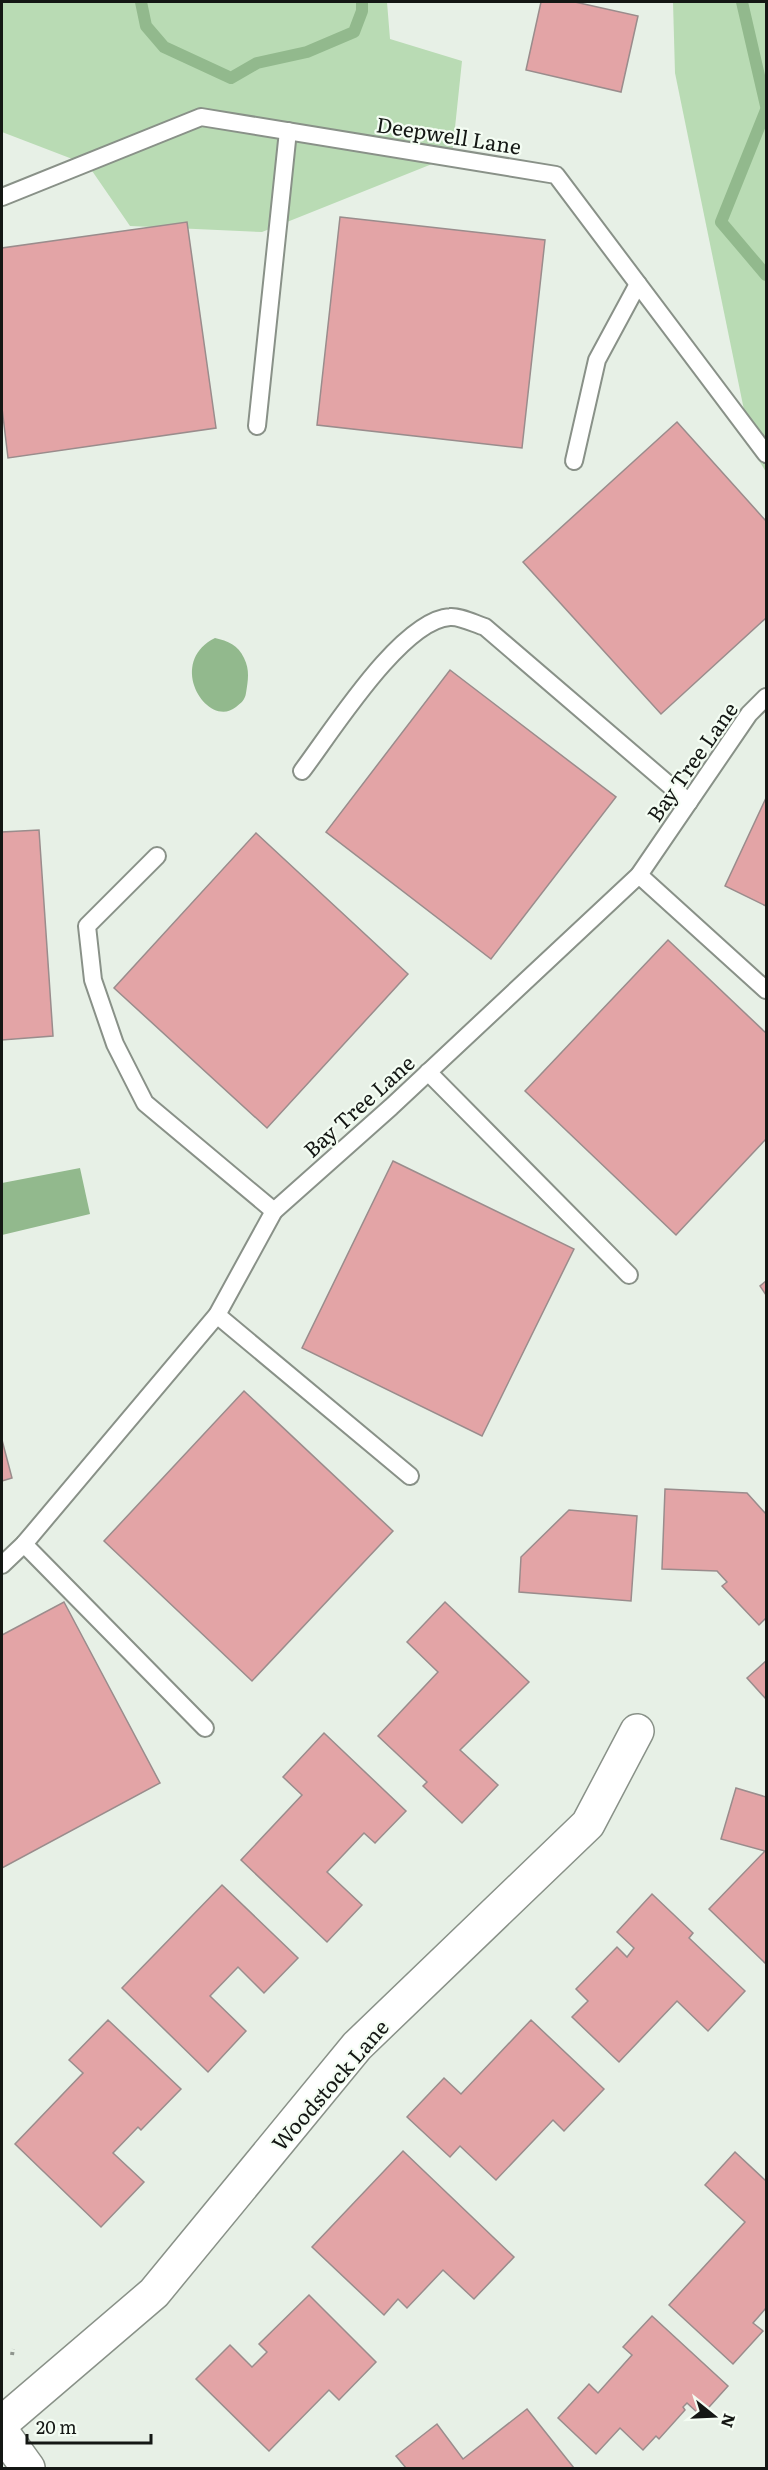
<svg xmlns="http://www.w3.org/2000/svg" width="768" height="2470" font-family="Literata,serif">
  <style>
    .green { fill: #b9dbb4 }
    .water { fill: #92b98d }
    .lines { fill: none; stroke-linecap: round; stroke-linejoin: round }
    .stream { stroke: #92b98d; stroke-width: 12 }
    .building { fill: #e3a4a6; stroke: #9a8c8c; stroke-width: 1.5 }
    .lane-casing { stroke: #899188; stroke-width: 20 }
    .street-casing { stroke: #899188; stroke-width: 36 }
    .secondary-casing { stroke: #899188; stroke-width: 36 }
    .path { stroke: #8f958e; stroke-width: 4; stroke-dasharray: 3 3; stroke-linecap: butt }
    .lane { stroke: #fff; stroke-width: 16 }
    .street { stroke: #fff; stroke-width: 33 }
    .secondary { stroke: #fff; stroke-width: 33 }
    .labels { text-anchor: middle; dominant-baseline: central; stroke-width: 4.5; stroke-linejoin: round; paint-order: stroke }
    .street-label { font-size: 21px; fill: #141714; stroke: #f4fdf3 }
  </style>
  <rect width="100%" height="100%" fill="#e7f0e6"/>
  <g class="green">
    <polygon points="2,2 387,2 390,39 462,61 452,156 262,232 130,226 88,165 2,132"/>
    <polygon points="673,2 766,2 766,472 752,449 675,73"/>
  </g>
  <g class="water">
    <path d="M215 638C228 641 238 645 244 658 250 670 248 680 246 693 245 700 241 703 236 707 208 730 165 663 215 638Z"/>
    <polygon points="80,1168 90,1214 2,1235 2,1183"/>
  </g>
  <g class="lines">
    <g class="stream">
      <polyline points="141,2 146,26 164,47 231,78 257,63 307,52 354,32 362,11 362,2"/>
      <polyline points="742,2 766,106"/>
      <polyline points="766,110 721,222 766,275"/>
    </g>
  </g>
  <g class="building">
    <polygon points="541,2 575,2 638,16 621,92 526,70"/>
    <polygon points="340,217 545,240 522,448 317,425"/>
    <polygon points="187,222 216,428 8,458 2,408 2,248"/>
    <polygon points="677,422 766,521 766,618 661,714 523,562"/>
    <polygon points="450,670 616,797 491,959 326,832"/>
    <polygon points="766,798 766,906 725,886"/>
    <polygon points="39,830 53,1036 2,1040 2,832"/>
    <polygon points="256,833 408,974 267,1128 114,988"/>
    <polygon points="668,940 766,1033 766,1139 676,1235 525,1091"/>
    <polygon points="393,1161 574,1249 482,1436 302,1348"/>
    <polygon points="766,1281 766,1295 760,1286"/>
    <polygon points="244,1391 393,1531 252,1681 104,1541"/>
    <polygon points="2,1440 12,1478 2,1481"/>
    <polygon points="665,1489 747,1493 766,1514 766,1618 759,1625 722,1586 727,1582 717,1571 662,1569"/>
    <polygon points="569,1510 637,1516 631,1601 519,1592 521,1557"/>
    <polygon points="64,1602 160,1783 2,1868 2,1635"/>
    <polygon points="445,1602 529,1682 460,1750 498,1785 462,1823 423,1786 427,1782 378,1736 438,1672 407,1642"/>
    <polygon points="766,1661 766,1699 747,1678"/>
    <polygon points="324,1733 406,1811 375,1843 364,1833 327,1872 362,1905 327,1942 241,1860 302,1795 283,1777"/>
    <polygon points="736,1788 766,1797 766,1964 709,1909 765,1851 721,1839"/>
    <polygon points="222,1885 298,1958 264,1993 238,1967 210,1996 246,2031 208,2072 122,1988"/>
    <polygon points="652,1894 693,1933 689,1938 745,1991 708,2031 677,2001 619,2062 572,2017 588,2001 576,1989 617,1947 627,1957 634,1948 617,1932"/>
    <polygon points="108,2020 181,2089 141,2130 138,2127 113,2153 144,2182 101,2227 15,2144 83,2073 69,2060"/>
    <polygon points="531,2020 604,2089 564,2131 553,2120 496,2180 460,2146 450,2157 407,2117 444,2078 461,2094"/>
    <polygon points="403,2151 514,2257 474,2299 443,2270 407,2308 398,2299 384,2315 312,2247"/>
    <polygon points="735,2152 766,2181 766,2308 753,2323 763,2331 733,2364 669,2305 745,2222 705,2185"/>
    <polygon points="309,2295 376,2362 339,2400 329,2390 269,2451 196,2379 230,2345 252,2367 267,2352 259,2344"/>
    <polygon points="652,2316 728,2386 701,2416 687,2403 683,2407 685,2410 659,2439 656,2436 643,2450 620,2428 596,2454 558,2418 589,2384 598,2393 632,2355 623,2347"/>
    <polygon points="527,2409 574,2468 406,2468 396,2456 437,2424 463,2459"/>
  </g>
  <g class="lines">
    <defs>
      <g id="lane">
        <polyline points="2,197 201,117 556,175 766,454"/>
        <polyline points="257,426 288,131"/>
        <polyline points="574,461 597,360 638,284"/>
        <path d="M302 771C331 733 401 620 450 617 460 616 475 624 485 627L689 802"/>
        <polyline points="157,856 87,926 93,980 115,1044 145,1103 274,1211"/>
        <polyline points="639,875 766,990"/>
        <polyline points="428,1072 629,1275"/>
        <polyline points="217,1315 410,1476"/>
        <polyline points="24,1544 205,1728"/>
        <polyline points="2,1565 24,1544 217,1315 274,1211 391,1107 639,875 749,714 766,697"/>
      </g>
      <polyline id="street" points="2,2423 154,2293 357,2046 588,1824 637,1731"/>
      <polyline id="secondary" points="2,2432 28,2468"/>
    </defs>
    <use href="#lane" class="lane-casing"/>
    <use href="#street" class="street-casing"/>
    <use href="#secondary" class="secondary-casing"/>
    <g class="path">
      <polyline points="12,2355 13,2349"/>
      <polyline points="70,2434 75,2435"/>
    </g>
    <use href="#lane" class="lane"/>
    <use href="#street" class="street"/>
    <use href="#secondary" class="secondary"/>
  </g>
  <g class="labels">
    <g class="street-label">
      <text transform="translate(449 134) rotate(9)">Deepwell Lane</text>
      <text transform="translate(691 761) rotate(-55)">Bay Tree Lane</text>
      <text transform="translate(358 1105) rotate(-42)">Bay Tree Lane</text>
      <text transform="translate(329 2084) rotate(-49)">Woodstock Lane</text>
    </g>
  </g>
  <rect width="768" height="2470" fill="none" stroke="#141714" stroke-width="6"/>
  <g transform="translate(714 2416) rotate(108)" stroke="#f4fdf3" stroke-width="4.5" paint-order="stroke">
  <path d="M0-4.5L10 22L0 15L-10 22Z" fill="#141714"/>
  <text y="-9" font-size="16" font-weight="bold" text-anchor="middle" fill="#141714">N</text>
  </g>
  <path d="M27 2434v9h124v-9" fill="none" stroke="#141714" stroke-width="3"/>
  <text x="36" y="2434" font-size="18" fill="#141714" stroke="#f4fdf3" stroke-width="4.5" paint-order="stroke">20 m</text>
</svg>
